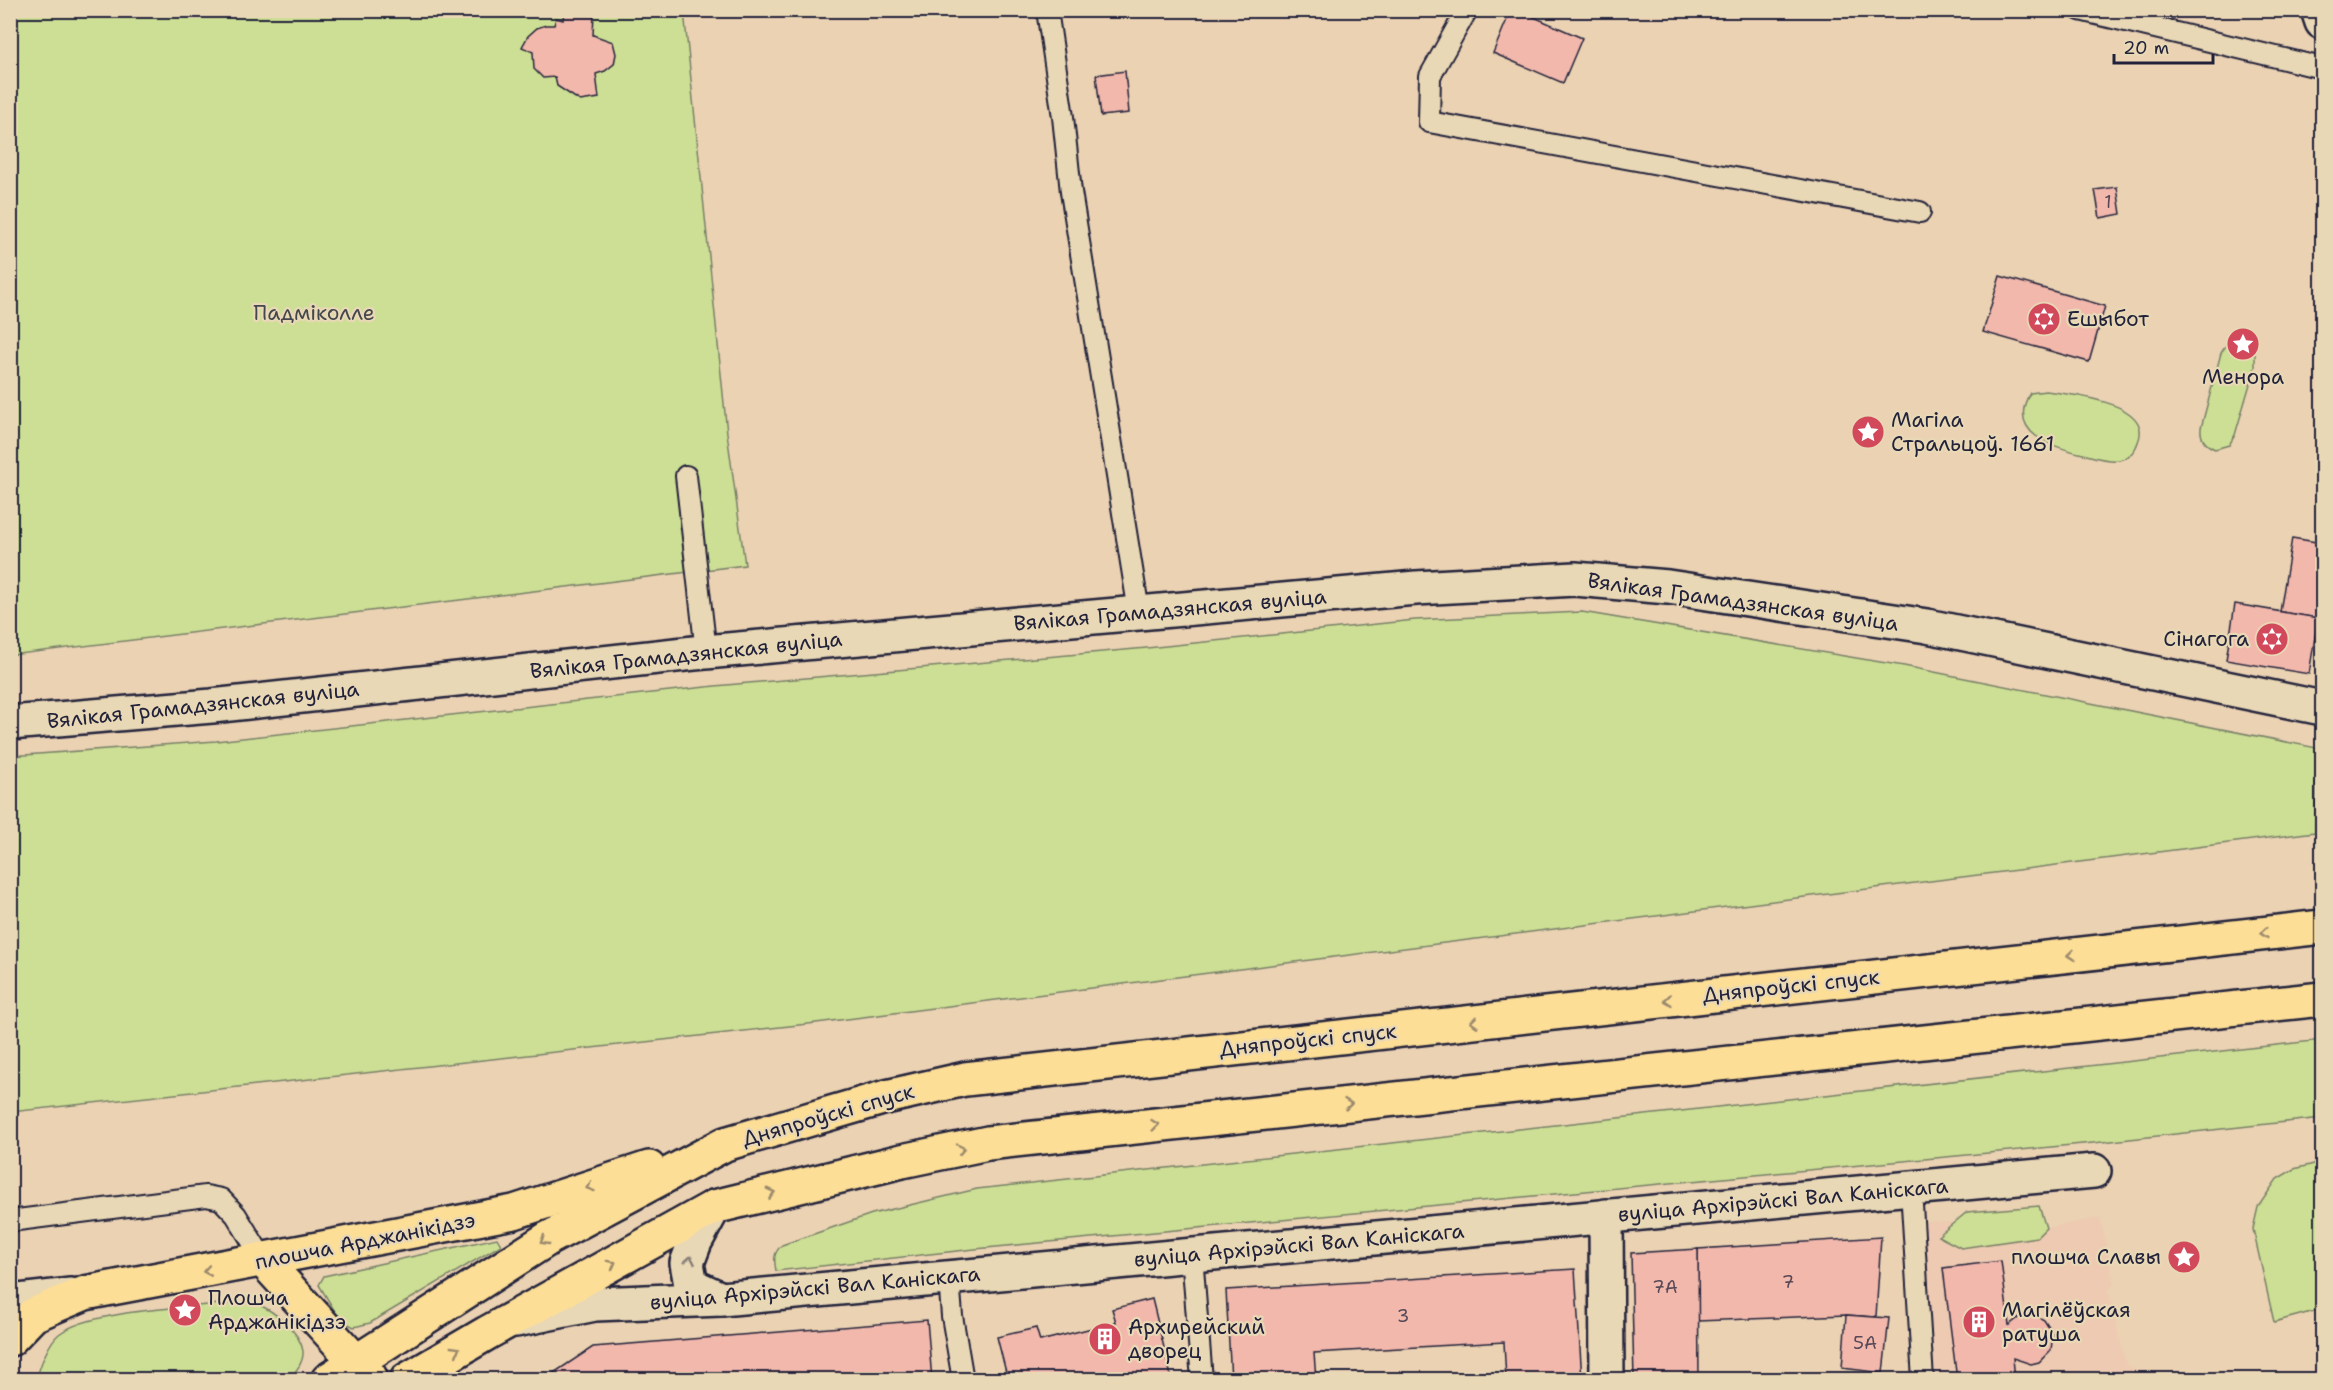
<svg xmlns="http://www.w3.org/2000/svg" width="2333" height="1390" font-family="'Shantell Sans',sans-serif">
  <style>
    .built { fill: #edcab1 }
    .green { fill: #cddf94; stroke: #788068; stroke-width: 1.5 }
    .building { fill: #f2b8ac; stroke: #22223b; stroke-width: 1.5 }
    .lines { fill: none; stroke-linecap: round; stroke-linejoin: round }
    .service-casing { stroke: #22223b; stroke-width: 24 }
    .minor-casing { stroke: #22223b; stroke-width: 38 }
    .secondary-casing { stroke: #22223b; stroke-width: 38 }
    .primary-casing { stroke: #22223b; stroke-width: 38 }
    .service { stroke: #e9d8b5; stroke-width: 20 }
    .minor { stroke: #e9d8b5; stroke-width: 33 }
    .secondary { stroke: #e9d8b5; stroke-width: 33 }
    .primary { stroke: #fdde96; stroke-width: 33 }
    .oneway { stroke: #9a896d }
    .oneway2 { stroke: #867d78 }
    .labels { text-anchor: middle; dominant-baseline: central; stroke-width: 4.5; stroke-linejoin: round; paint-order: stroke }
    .number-label { font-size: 18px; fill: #564857 }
    .park-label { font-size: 21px; fill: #44484d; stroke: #e9d8b5 }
    .poi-label { font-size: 21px; fill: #22223b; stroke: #e9d8b5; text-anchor: start }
    .street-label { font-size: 21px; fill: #22223b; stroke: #e9d8b5 }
  </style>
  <rect width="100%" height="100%" fill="#ebd2b3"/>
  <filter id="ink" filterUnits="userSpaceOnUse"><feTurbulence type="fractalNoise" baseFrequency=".0167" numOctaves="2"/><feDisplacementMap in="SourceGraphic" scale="12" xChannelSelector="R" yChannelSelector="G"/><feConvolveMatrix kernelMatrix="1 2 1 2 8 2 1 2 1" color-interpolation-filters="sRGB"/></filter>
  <g filter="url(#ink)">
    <polygon class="built" points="2100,1218 2114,1284 2108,1291 2126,1365 2145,1376 2145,1379 1914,1379 1907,1220 2046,1228"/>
    <g class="green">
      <polygon points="11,11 684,11 727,433 745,565 11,655"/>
      <path d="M2236 341 2246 345 2255 354V367L2235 435 2229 445 2215 449C2205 445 2200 439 2201 428L2221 353 2227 344Z"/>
      <path d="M2046 391C2068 394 2155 402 2138 442 2135 451 2129 458 2119 460 2108 462 2094 457 2083 454 2053 447 2006 434 2030 393Z"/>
      <polygon points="1582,612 1904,666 2317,748 2315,832 808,1024 11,1112 11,756 216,741 715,686 1147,648 1415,620"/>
      <path d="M2322 1040V1118L2093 1143 975 1249 776 1271C774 1259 773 1253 782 1245L872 1214 977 1189Z"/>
      <polygon points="2322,1162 2322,1309 2274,1322 2253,1229 2258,1207 2277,1179 2294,1169"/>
      <polygon points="2039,1206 2046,1228 2037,1237 1961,1248 1938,1236 1967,1212"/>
      <polygon points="497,1238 501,1245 370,1323 354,1327 340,1320 319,1285 324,1276"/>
      <path d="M219 1304C230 1304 247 1301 257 1304 274 1311 300 1331 303 1351 304 1363 295 1372 288 1380L37 1379C39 1367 49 1342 59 1334 89 1311 180 1308 219 1304Z"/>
    </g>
    <g class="building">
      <polygon points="1511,10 1518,10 1582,38 1563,83 1493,53"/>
      <polygon points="564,11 594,13 593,35 613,42 616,54 614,64 605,71 596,74 599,98 580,101 557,86 555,77 543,78 534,69 533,52 522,47 528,36 537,28 546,25 554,25 556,18 563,20"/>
      <polygon points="1125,71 1129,113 1101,116 1096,75"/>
      <polygon points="2117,187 2121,214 2100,218 2095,190"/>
      <polygon points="2000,276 2105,306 2089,362 1983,332"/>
      <polygon points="2292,538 2322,543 2322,593 2318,618 2280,612"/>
      <polygon points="2235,604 2318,618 2309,674 2226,660"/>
      <polygon points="1881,1237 1876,1317 1846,1315 1698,1321 1698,1249"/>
      <polygon points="1698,1249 1699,1380 1634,1380 1631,1253"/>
      <polygon points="2001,1261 2009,1325 2021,1316 2029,1315 2037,1316 2044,1320 2053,1334 2051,1350 2039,1362 2031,1364 2013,1358 2015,1380 1957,1380 1943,1268"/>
      <polygon points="1575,1269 1582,1380 1506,1380 1504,1342 1314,1353 1316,1380 1231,1380 1226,1290"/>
      <polygon points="1152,1299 1172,1380 1008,1380 997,1337 1036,1328 1040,1341 1116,1322 1112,1309"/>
      <polygon points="1846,1315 1889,1318 1883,1373 1842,1368"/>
      <polygon points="927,1320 932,1380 543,1380 593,1347"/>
    </g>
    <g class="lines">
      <defs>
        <g id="service">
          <polyline points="1047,10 1063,117 1071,192 1139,612"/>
          <polyline points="1467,10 1430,76 1429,122 1920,212"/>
          <polyline points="2080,10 2318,67 2322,65"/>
          <polyline points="686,476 706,652"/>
          <polyline points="1911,1189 1923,1380"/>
          <polyline points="10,1221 206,1196 221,1199 236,1215 264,1261"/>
          <polyline points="1192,1255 1202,1380"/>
          <polyline points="949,1278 952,1316 963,1380"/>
        </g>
        <g id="minor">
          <polyline points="2318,10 2322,22"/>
          <polyline points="10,723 212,706 694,653 1416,588 1575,579 1668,587 1927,626 2322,708"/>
          <polyline points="714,1207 695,1242 687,1263 691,1285 721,1299"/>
          <polyline points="1606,1216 1607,1380"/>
          <polyline points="516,1320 595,1304 721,1299 2094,1171"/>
        </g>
        <polyline id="secondary" points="10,1302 71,1295"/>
        <g id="primary">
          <polyline points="264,1261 370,1377"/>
          <polyline points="10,1339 33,1315 85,1293 514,1212 649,1168"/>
          <polyline points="328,1380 549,1238 725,1144 886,1097 965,1079 2322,927"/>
          <polyline points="407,1380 487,1333 714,1207 902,1161 988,1143 2322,999"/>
        </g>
      </defs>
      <use href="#service" class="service-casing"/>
      <use href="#minor" class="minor-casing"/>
      <use href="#secondary" class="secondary-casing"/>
      <use href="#primary" class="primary-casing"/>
      <use href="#service" class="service"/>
      <use href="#minor" class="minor"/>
      <use href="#secondary" class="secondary"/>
      <use href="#primary" class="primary"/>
    </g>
    <defs><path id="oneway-chevron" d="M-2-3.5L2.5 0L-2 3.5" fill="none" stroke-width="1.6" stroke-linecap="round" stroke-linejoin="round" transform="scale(1.5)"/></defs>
    <g class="oneway">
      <use href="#oneway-chevron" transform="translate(2264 933) rotate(174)"/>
      <use href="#oneway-chevron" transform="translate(2071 955) rotate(174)"/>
      <use href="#oneway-chevron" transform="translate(1668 1000) rotate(174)"/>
      <use href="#oneway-chevron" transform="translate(1474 1022) rotate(174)"/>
      <use href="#oneway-chevron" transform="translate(1348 1104) rotate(-6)"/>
      <use href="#oneway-chevron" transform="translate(1155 1125) rotate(-6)"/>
      <use href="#oneway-chevron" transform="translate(961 1149) rotate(-12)"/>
      <use href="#oneway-chevron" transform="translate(590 1187) rotate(162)"/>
      <use href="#oneway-chevron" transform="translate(771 1193) rotate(-14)"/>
      <use href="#oneway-chevron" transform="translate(544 1241) rotate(149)"/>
      <use href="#oneway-chevron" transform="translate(612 1264) rotate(-29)"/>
      <use href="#oneway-chevron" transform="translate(207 1271) rotate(170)"/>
      <use href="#oneway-chevron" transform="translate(456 1350) rotate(-31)"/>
    </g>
    <use class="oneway2" href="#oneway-chevron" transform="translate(690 1260) rotate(-80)"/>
  </g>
  <defs>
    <symbol id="synagogue-disc" viewBox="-11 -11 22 22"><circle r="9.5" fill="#d1495b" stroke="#e9d8b5"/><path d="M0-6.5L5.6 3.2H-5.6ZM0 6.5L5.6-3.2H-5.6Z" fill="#fff"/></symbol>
    <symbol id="sight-disc" viewBox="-11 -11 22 22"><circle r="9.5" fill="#d1495b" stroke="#e9d8b5"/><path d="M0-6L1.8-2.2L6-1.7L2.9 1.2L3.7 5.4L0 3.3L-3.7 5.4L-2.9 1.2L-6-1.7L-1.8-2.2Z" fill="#fff"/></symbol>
    <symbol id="building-disc" viewBox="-11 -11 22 22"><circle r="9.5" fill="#d1495b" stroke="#e9d8b5"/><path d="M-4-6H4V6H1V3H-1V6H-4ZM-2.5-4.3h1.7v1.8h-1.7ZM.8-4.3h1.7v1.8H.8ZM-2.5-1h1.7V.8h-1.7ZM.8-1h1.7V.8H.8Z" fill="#fff"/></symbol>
  </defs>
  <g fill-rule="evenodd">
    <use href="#synagogue-disc" x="2025" y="300" width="38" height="38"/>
    <use href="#sight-disc" x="2224" y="325" width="38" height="38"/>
    <use href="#sight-disc" x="1849" y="413" width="38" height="38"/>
    <use href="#synagogue-disc" x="2253" y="620" width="38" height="38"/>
    <use href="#sight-disc" x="2165" y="1238" width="38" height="38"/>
    <use href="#sight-disc" x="166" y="1291" width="38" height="38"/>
    <use href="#building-disc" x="1960" y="1303" width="38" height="38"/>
    <use href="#building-disc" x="1086" y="1320" width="38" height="38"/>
  </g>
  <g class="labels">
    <g class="number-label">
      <text x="2108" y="202">1</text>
      <text x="1788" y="1282">7</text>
      <text x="1665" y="1287">7А</text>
      <text x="1403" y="1316">3</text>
      <text x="1865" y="1343">5А</text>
    </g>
    <g class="park-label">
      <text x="314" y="313">Падміколле</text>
    </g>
    <g class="poi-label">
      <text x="2067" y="319">Ешыбот</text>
      <text x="2243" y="377" text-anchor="middle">Менора</text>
      <text x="1891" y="420">Магіла<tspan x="1891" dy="24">Стральцоў. 1661</tspan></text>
      <text x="2249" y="639" text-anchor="end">Сінагога</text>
      <text x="2161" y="1257" text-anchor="end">плошча Славы</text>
      <text x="208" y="1298">Плошча<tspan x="208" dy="24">Арджанікідзэ</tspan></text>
      <text x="2002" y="1310">Магілёўская<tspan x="2002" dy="24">ратуша</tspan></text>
      <text x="1128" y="1327">Архирейский<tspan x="1128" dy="24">дворец</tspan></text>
    </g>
    <g class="street-label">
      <text transform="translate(1743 602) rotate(8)">Вялікая Грамадзянская вуліца</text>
      <text transform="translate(1170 610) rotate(-5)">Вялікая Грамадзянская вуліца</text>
      <text transform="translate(686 655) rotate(-6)">Вялікая Грамадзянская вуліца</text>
      <text transform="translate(203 705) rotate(-6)">Вялікая Грамадзянская вуліца</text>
      <text transform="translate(1791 986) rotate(-6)">Дняпроўскі спуск</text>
      <text transform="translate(1308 1040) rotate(-6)">Дняпроўскі спуск</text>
      <text transform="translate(828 1115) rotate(-16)">Дняпроўскі спуск</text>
      <text transform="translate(1783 1200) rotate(-5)">вуліца Архірэйскі Вал Каніскага</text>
      <text transform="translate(365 1241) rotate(-11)">плошча Арджанікідзэ</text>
      <text transform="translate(1299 1245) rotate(-5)">вуліца Архірэйскі Вал Каніскага</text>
      <text transform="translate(815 1288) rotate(-5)">вуліца Архірэйскі Вал Каніскага</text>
    </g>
  </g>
  <rect width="2333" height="1390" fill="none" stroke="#e9d8b5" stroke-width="36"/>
  <rect x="18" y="18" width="2297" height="1354" fill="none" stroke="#22223b" stroke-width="2" filter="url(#ink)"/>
  <path d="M2114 54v9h99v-9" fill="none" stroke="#22223b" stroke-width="3"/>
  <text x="2123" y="54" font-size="18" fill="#22223b" stroke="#e9d8b5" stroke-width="4.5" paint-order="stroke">20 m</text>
</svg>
